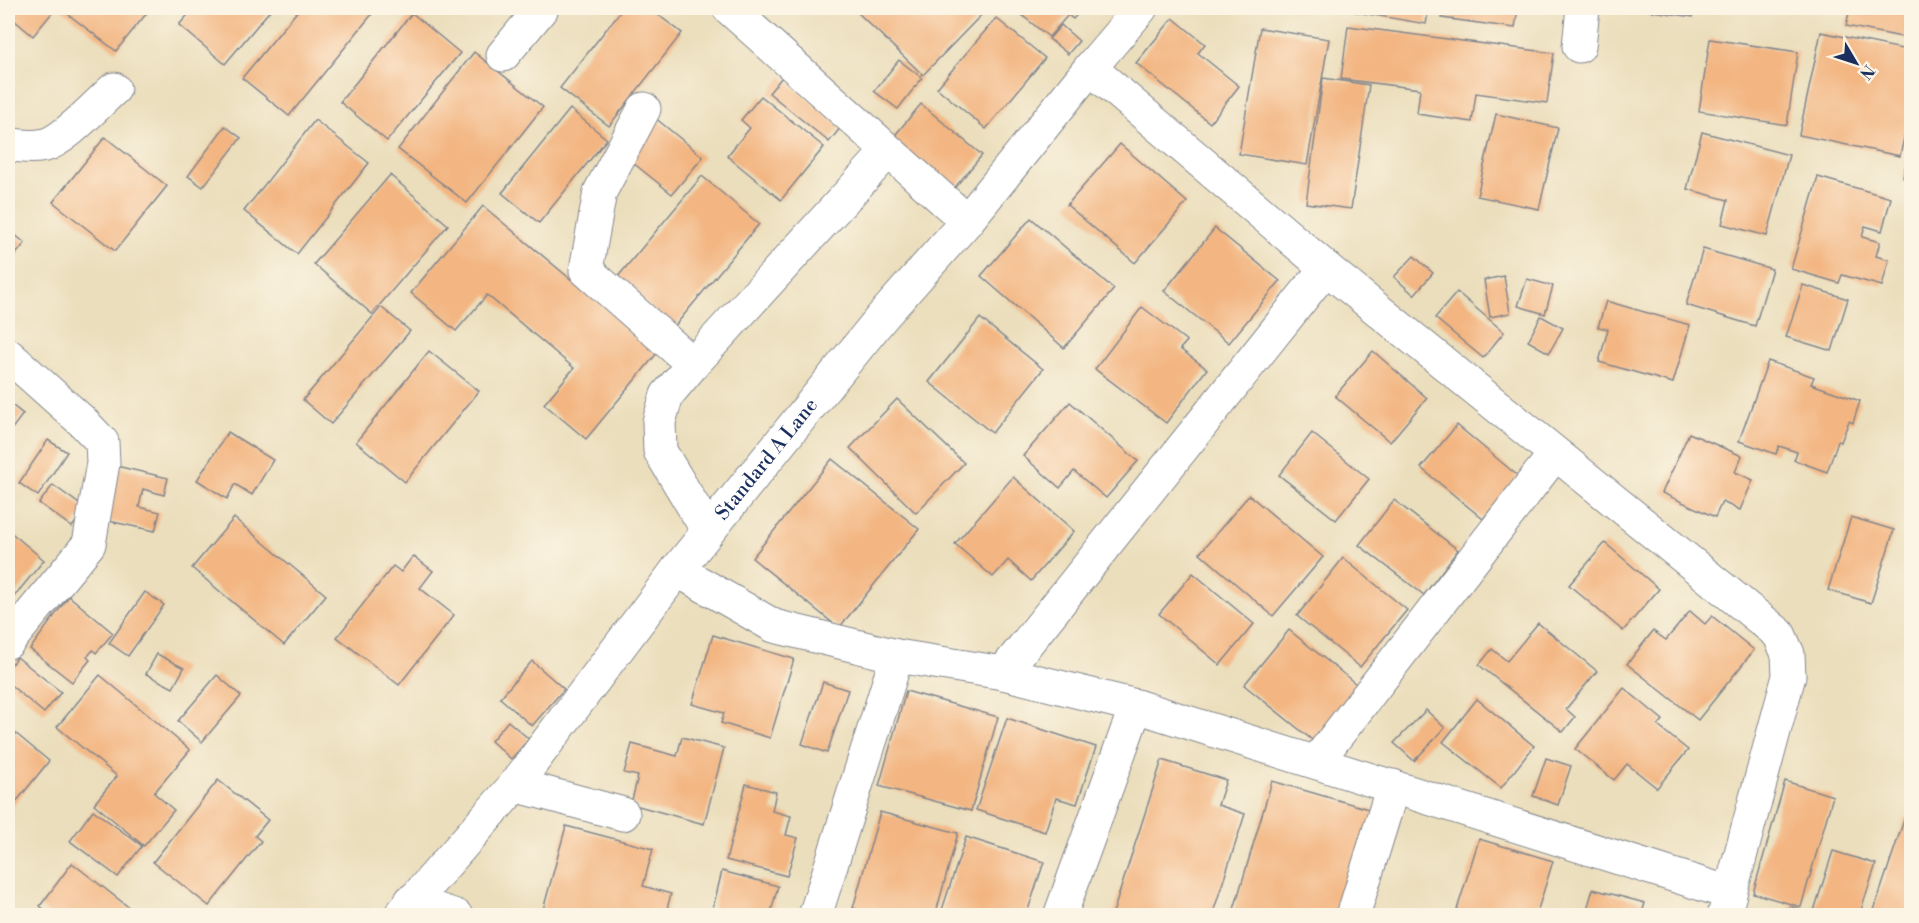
<svg xmlns="http://www.w3.org/2000/svg" width="1919" height="923" font-family="'Libre Bodoni',serif">
  <style>
    .building { fill: #f3b581 }
    .lines { fill: none; stroke-linecap: round; stroke-linejoin: round }
    .minor-casing { stroke: #83868d; stroke-width: 35 }
    .minor { stroke: #fff; stroke-width: 33 }
    .labels { text-anchor: middle; dominant-baseline: central; stroke-width: 4.5; stroke-linejoin: round; paint-order: stroke }
    .street-label { font-size: 20px; fill: #1b2f5e; stroke: #fcf5e5 }
  </style>
  <rect width="100%" height="100%" fill="#fcf5e5"/>
  <filter id="ink" filterUnits="userSpaceOnUse"><feTurbulence type="fractalNoise" baseFrequency=".0167" numOctaves="2"/><feDisplacementMap in="SourceGraphic" scale="12" xChannelSelector="R" yChannelSelector="G"/><feConvolveMatrix kernelMatrix="1 2 1 2 8 2 1 2 1" color-interpolation-filters="sRGB"/></filter>
  <filter id="wash" filterUnits="userSpaceOnUse"><feTurbulence type="fractalNoise" baseFrequency=".008" numOctaves="4" result="noise"/><feDisplacementMap in="SourceGraphic" scale="24" xChannelSelector="R" yChannelSelector="G"/><feGaussianBlur stdDeviation="1.35" result="paint"/><feColorMatrix in="noise" values="0 0 0 0 0 0 0 0 0 0 0 0 0 0 0 0 0 1.4 0 .05"/><feComposite in="paint" operator="in"/></filter>
  <g filter="url(#wash)">
    <rect width="100%" height="100%" fill="#ebdebc"/>
    <g id="blocks">
      <g class="building">
        <polygon points="8,8 56,8 33,36 8,15"/>
        <polygon points="60,8 151,8 116,51"/>
        <polygon points="194,8 272,8 225,64 179,25"/>
        <polygon points="300,8 377,8 289,116 242,78"/>
        <polygon points="623,8 649,8 682,33 609,126 560,88"/>
        <polygon points="857,8 986,8 987,9 923,75 855,10"/>
        <polygon points="1013,8 1083,8 1073,19 1068,15 1049,37"/>
        <polygon points="1351,8 1429,8 1426,24 1350,11"/>
        <polygon points="1444,8 1518,8 1515,28 1442,18"/>
        <polygon points="1631,8 1695,8 1693,17"/>
        <polygon points="1850,8 1912,8 1912,39 1846,26"/>
        <polygon points="412,13 460,53 387,141 340,102"/>
        <polygon points="996,18 1045,58 986,129 937,88"/>
        <polygon points="1173,18 1205,44 1198,53 1239,86 1210,123 1136,63"/>
        <polygon points="1061,25 1079,41 1068,54 1049,39"/>
        <polygon points="1348,26 1554,53 1547,103 1476,93 1472,122 1417,114 1420,89 1341,79"/>
        <polygon points="1260,28 1329,39 1307,165 1239,154"/>
        <polygon points="1821,32 1912,51 1912,102 1900,156 1799,135"/>
        <polygon points="1710,39 1798,52 1787,125 1699,111"/>
        <polygon points="474,52 543,107 467,203 398,149"/>
        <polygon points="899,60 922,78 898,109 874,91"/>
        <polygon points="782,77 841,127 829,142 769,93"/>
        <polygon points="1323,78 1369,85 1351,209 1306,203"/>
        <polygon points="761,96 824,147 781,200 727,156 750,128 741,120"/>
        <polygon points="921,104 982,155 952,191 891,140"/>
        <polygon points="570,109 607,139 539,223 502,193"/>
        <polygon points="1496,114 1558,128 1539,209 1477,196"/>
        <polygon points="654,117 703,157 672,194 623,155"/>
        <polygon points="315,120 369,163 297,254 244,211"/>
        <polygon points="225,126 241,138 203,187 188,176"/>
        <polygon points="1702,132 1789,155 1767,236 1722,224 1728,200 1687,189"/>
        <polygon points="105,137 167,186 115,251 53,202"/>
        <polygon points="1120,144 1187,202 1135,263 1067,205"/>
        <polygon points="1911,144 1912,144 1912,179 1903,177"/>
        <polygon points="390,175 448,225 372,314 314,264"/>
        <polygon points="702,176 759,224 674,327 616,279"/>
        <polygon points="1818,177 1891,198 1882,231 1865,226 1862,237 1880,242 1876,256 1889,260 1882,286 1842,275 1839,283 1791,269"/>
        <polygon points="483,206 658,352 586,439 544,404 574,368 487,295 456,331 411,293"/>
        <polygon points="1031,218 1114,289 1064,348 981,276"/>
        <polygon points="1215,228 1280,281 1229,343 1164,291"/>
        <polygon points="8,229 25,243 8,264"/>
        <polygon points="1703,249 1772,269 1755,326 1686,305"/>
        <polygon points="1414,256 1433,273 1414,295 1394,277"/>
        <polygon points="1504,276 1510,313 1490,317 1484,280"/>
        <polygon points="1527,279 1553,286 1545,314 1518,306"/>
        <polygon points="1803,285 1848,299 1832,351 1786,337"/>
        <polygon points="1457,292 1504,332 1483,358 1435,318"/>
        <polygon points="1606,301 1690,325 1673,383 1599,362 1608,329 1598,327"/>
        <polygon points="381,307 410,331 331,424 303,400"/>
        <polygon points="1142,307 1187,341 1180,349 1207,369 1166,423 1095,369"/>
        <polygon points="1541,316 1563,328 1549,353 1528,341"/>
        <polygon points="980,318 1043,369 992,433 929,382"/>
        <polygon points="429,351 479,391 405,482 356,442"/>
        <polygon points="1373,351 1427,398 1390,442 1335,396"/>
        <polygon points="1768,361 1814,377 1811,384 1860,401 1853,423 1849,421 1841,442 1838,441 1827,472 1794,460 1797,452 1779,446 1776,454 1739,441"/>
        <polygon points="897,399 964,463 916,513 850,448"/>
        <polygon points="8,402 23,414 8,434"/>
        <polygon points="1070,402 1138,461 1106,498 1074,471 1060,488 1023,456"/>
        <polygon points="1457,425 1518,476 1483,519 1421,468"/>
        <polygon points="228,432 273,460 252,495 235,484 227,499 197,480"/>
        <polygon points="1312,433 1369,479 1336,520 1279,475"/>
        <polygon points="1689,433 1742,456 1735,472 1753,480 1740,510 1722,502 1715,517 1662,493"/>
        <polygon points="48,440 67,452 38,496 19,483"/>
        <polygon points="832,459 919,529 839,628 752,558"/>
        <polygon points="112,465 168,478 164,495 143,489 139,507 160,512 155,531 99,519"/>
        <polygon points="1013,477 1074,531 1031,581 1008,560 993,577 955,544"/>
        <polygon points="53,485 86,509 72,527 39,503"/>
        <polygon points="1249,495 1323,557 1273,616 1200,553"/>
        <polygon points="1394,500 1458,550 1424,595 1359,545"/>
        <polygon points="1851,517 1894,530 1871,603 1828,590"/>
        <polygon points="234,518 326,595 284,645 192,568"/>
        <polygon points="8,530 44,560 8,604"/>
        <polygon points="1605,543 1659,589 1623,631 1569,585"/>
        <polygon points="413,556 433,571 420,588 454,615 399,685 337,637 393,566 401,572"/>
        <polygon points="1343,558 1407,610 1360,667 1297,616"/>
        <polygon points="1193,573 1254,624 1220,665 1159,614"/>
        <polygon points="145,592 164,605 128,656 109,643"/>
        <polygon points="69,596 113,633 96,653 93,650 87,657 90,660 72,682 30,649"/>
        <polygon points="1690,611 1705,624 1712,616 1754,650 1698,720 1627,664 1653,631 1666,640"/>
        <polygon points="1538,623 1597,671 1566,709 1575,717 1563,732 1479,665 1492,649 1507,661"/>
        <polygon points="1289,630 1361,688 1316,743 1244,685"/>
        <polygon points="713,635 794,659 770,738 721,723 724,713 692,704"/>
        <polygon points="157,654 184,668 173,688 146,674"/>
        <polygon points="17,657 61,692 44,713 8,683 8,669"/>
        <polygon points="532,661 564,689 532,726 500,698"/>
        <polygon points="100,675 190,750 154,793 174,810 144,846 94,804 117,776 57,727"/>
        <polygon points="217,675 241,696 202,742 178,721"/>
        <polygon points="823,682 848,690 827,753 802,744"/>
        <polygon points="1624,688 1663,720 1658,726 1688,750 1657,788 1627,764 1614,780 1575,749"/>
        <polygon points="906,691 998,717 971,811 879,786"/>
        <polygon points="1477,699 1534,746 1501,788 1443,742"/>
        <polygon points="1426,710 1445,728 1414,761 1394,743"/>
        <polygon points="1007,718 1096,747 1077,804 1056,798 1045,832 976,810"/>
        <polygon points="508,721 529,739 511,759 491,741"/>
        <polygon points="8,727 49,761 8,812"/>
        <polygon points="682,737 724,748 704,824 631,804 638,776 624,773 632,744 677,756"/>
        <polygon points="1546,758 1571,766 1558,805 1533,796"/>
        <polygon points="1162,760 1226,780 1218,805 1245,814 1212,916 1112,916"/>
        <polygon points="218,780 268,820 255,836 261,841 209,906 153,862"/>
        <polygon points="1272,781 1379,812 1348,916 1232,916"/>
        <polygon points="1785,781 1833,796 1801,907 1753,893"/>
        <polygon points="746,784 776,792 772,811 791,816 786,835 798,838 787,876 726,860"/>
        <polygon points="93,810 142,846 118,877 70,841"/>
        <polygon points="880,812 958,833 935,916 879,916 853,908"/>
        <polygon points="1905,817 1912,819 1912,916 1872,916"/>
        <polygon points="566,826 653,849 643,886 671,894 665,916 563,916 543,910"/>
        <polygon points="966,837 1044,862 1026,916 940,916"/>
        <polygon points="1479,839 1553,861 1536,916 1455,916"/>
        <polygon points="1833,851 1876,864 1859,916 1787,916 1790,906 1813,914"/>
        <polygon points="72,863 140,916 52,916 40,906"/>
        <polygon points="722,871 778,886 770,916 711,916"/>
        <polygon points="1593,889 1645,903 1641,916 1585,916"/>
      </g>
    </g>
  </g>
  <g filter="url(#ink)">
    <use href="#blocks" fill-opacity="0" stroke="#83868d" stroke-width="1.5"/>
    <g class="lines">
      <defs>
        <g id="minor">
          <polyline points="729,8 967,221"/>
          <polyline points="1579,46 1583,8"/>
          <polyline points="503,55 542,8"/>
          <polyline points="1090,68 1326,268 1779,634 1788,654 1789,676 1724,916"/>
          <polyline points="644,109 600,192 586,270 693,364"/>
          <path d="M8 144C19 146 33 148 45 145 65 140 97 104 114 89"/>
          <polyline points="8,355 83,422 102,442 103,463 89,544 8,642"/>
          <polyline points="708,531 660,451 659,422 667,395 693,364 888,151"/>
          <polyline points="677,570 774,626 897,656 1003,673 1136,706 1730,893"/>
          <polyline points="1003,673 1326,268"/>
          <polyline points="1317,761 1555,454"/>
          <polyline points="515,785 623,814"/>
          <polyline points="411,901 456,916"/>
          <path id="s1" d="M400 916 515 785 677 570 882 317 967 221 1090 68 1141 8"/>
          <polyline points="815,916 897,656"/>
          <polyline points="1060,916 1136,706"/>
          <polyline points="1353,916 1393,786"/>
        </g>
      </defs>
      <use href="#minor" class="minor-casing"/>
      <use href="#minor" class="minor"/>
    </g>
  </g>
  <g class="labels">
    <g class="street-label">
      <text stroke="none"><textPath href="#s1" startOffset="586">Standard A Lane</textPath></text>
    </g>
  </g>
  <rect width="1919" height="923" fill="none" stroke="#fcf5e5" stroke-width="30"/>
  <g transform="translate(1856 63) rotate(129)" stroke="#fcf5e5" stroke-width="4.5" paint-order="stroke">
  <path d="M0-4.5L10 22L0 15L-10 22Z" fill="#1b2f5e"/>
  <text y="-9" font-size="16" font-weight="bold" text-anchor="middle" fill="#1b2f5e">N</text>
  </g>
</svg>
